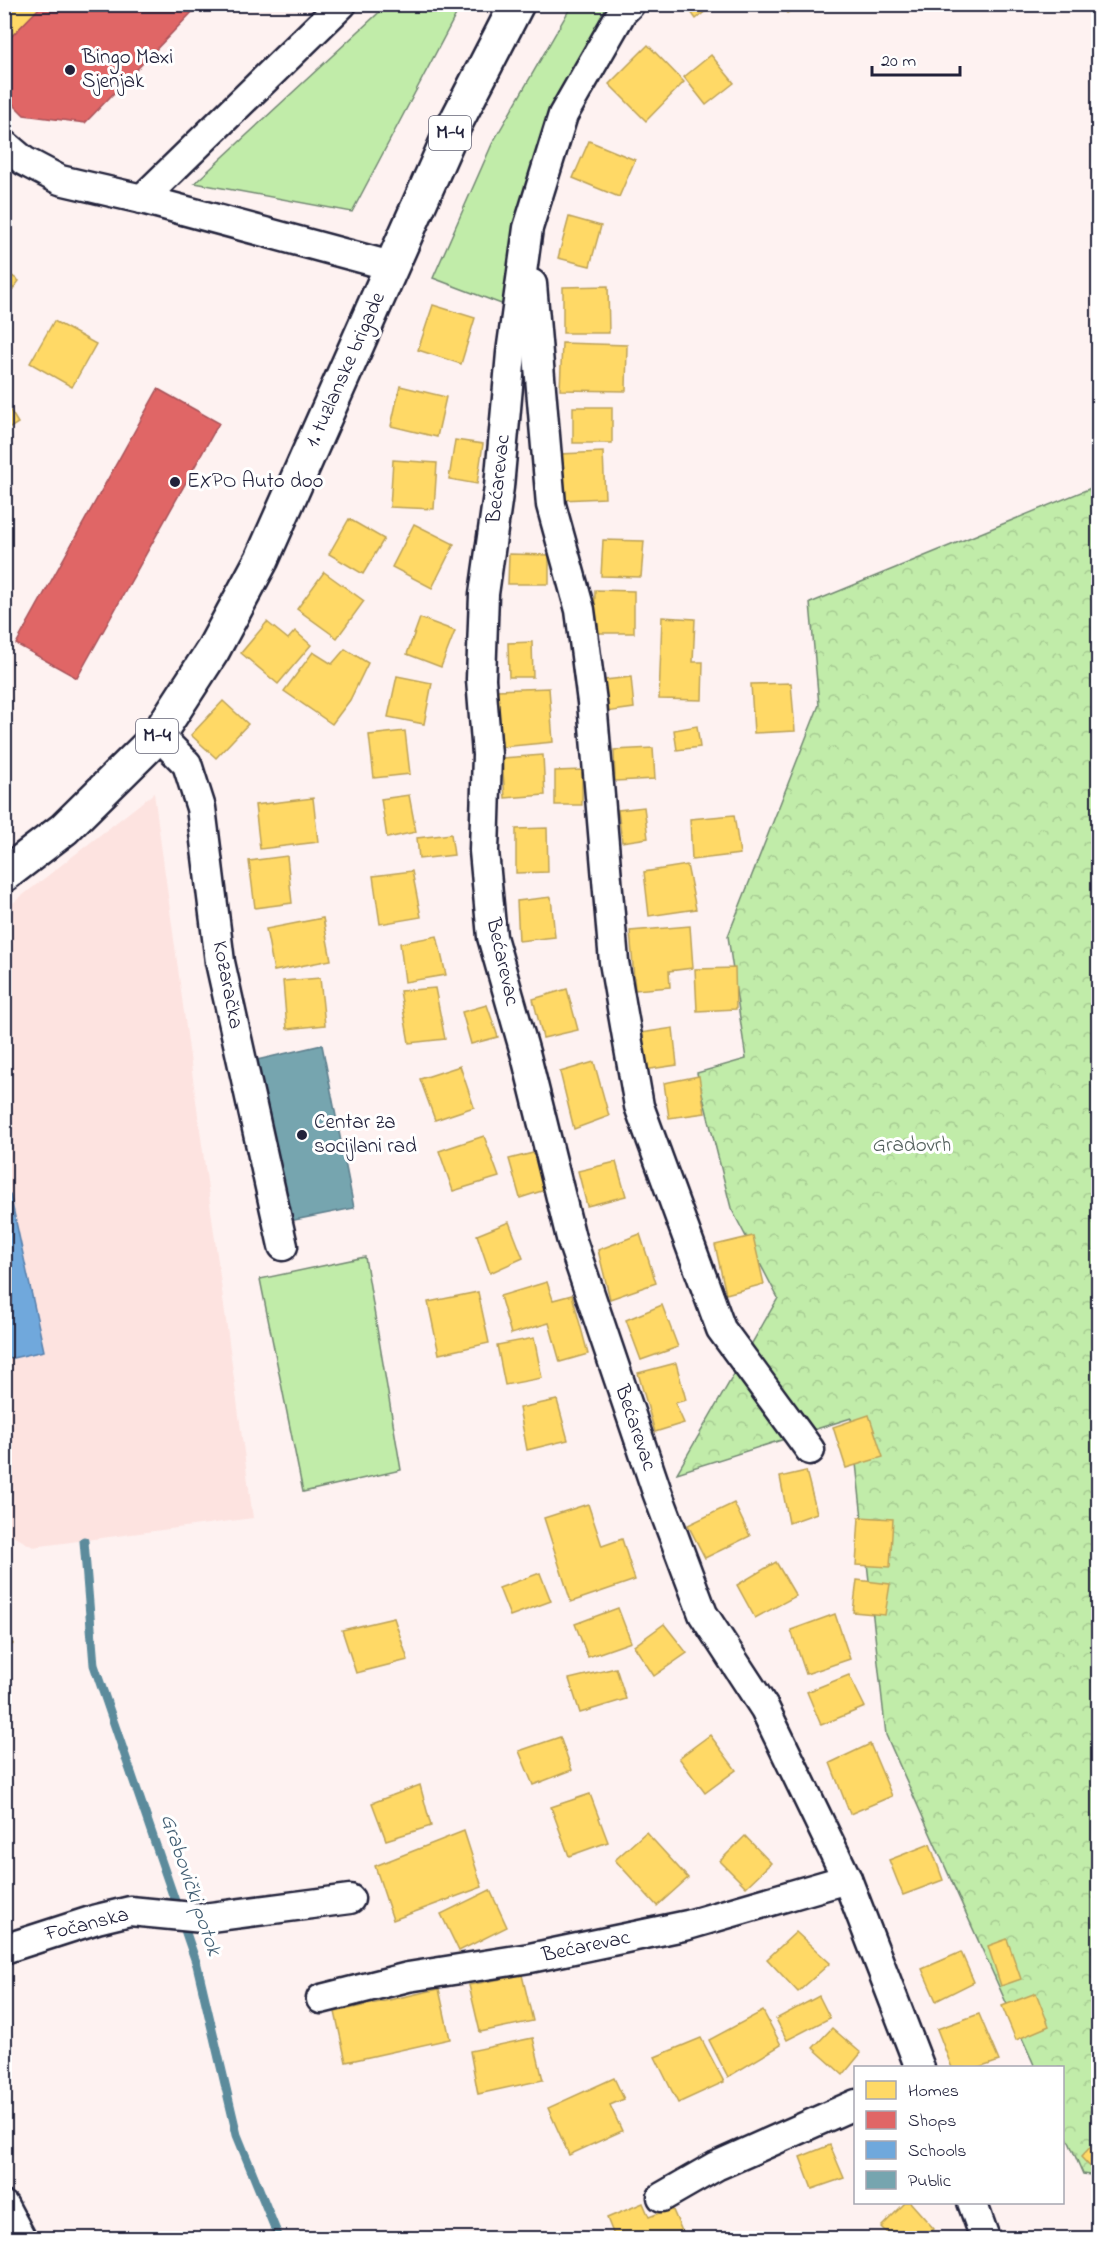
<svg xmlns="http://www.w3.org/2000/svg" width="1103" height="2243" font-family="'Indie Flower',sans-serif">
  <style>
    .built { fill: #fde3e0 }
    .grass { fill: #c1eca9; stroke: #728772; stroke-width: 1.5 }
    .forest { fill: url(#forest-crowns); stroke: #728772; stroke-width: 1.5 }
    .homes { fill: #ffd966; stroke: #bda259; stroke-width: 1.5 }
    .shops { fill: #e06666; stroke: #a75259; stroke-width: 1.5 }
    .schools { fill: #6fa8dc; stroke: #5880ac; stroke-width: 1.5 }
    .public { fill: #76a5af; stroke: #5d7e8c; stroke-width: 1.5 }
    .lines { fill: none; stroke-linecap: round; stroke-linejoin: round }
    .stream { stroke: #5b8b9c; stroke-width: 9 }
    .street-casing { stroke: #22223b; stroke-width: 33 }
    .primary-casing { stroke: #22223b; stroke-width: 38 }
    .street { stroke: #fff; stroke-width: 28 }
    .primary { stroke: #fff; stroke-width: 33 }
    .poi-dot { fill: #22223b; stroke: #fff; stroke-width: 2 }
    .labels { text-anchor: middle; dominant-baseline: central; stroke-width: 6; stroke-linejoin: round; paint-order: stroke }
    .shield { fill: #fff; stroke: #646476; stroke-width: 1.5 }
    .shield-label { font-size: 20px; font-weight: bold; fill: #22223b }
    .poi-label { font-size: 21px; fill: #22223b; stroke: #fff; text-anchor: start }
    .street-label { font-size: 21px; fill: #22223b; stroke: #fff }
    .park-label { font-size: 21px; fill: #525f5c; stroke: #fff }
    .water-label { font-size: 22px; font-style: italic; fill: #435f74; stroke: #fff }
  </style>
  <defs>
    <pattern id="forest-crowns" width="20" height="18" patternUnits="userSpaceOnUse" patternTransform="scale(1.5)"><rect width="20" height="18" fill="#c1eca9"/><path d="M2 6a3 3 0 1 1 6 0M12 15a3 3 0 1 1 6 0" fill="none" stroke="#a6ca92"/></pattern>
  </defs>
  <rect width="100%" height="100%" fill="#fef2f1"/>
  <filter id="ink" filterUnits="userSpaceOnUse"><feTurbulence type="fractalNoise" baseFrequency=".0167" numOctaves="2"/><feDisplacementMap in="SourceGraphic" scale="12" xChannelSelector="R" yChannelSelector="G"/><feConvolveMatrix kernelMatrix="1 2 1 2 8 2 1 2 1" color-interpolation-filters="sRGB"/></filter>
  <g filter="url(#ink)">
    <polygon class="built" points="154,793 253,1518 33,1547 5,1531 5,909"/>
    <g class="grass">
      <polygon points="387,5 461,5 352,212 195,183"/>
      <polygon points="572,5 614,5 504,305 433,278 492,144"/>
      <polygon points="365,1257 401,1470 303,1492 260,1279"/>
    </g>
    <polygon class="forest" points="1098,485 1098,2176 1083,2174 1063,2128 1062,2068 1035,2067 886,1735 851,1418 677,1473 778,1298 731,1208 697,1073 746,1059 728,936 819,705 810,603"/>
    <g class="homes">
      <polygon points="4,4 37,4 40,8 4,44"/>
      <polygon points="685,4 714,4 696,19"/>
      <polygon points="781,4 802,4 787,13"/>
      <polygon points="648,45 684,82 646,121 609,84"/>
      <polygon points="711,55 734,83 706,105 684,77"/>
      <polygon points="589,141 635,160 619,197 573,178"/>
      <polygon points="569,217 601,226 590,266 558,258"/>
      <polygon points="4,270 19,281 4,301"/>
      <polygon points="608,286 609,333 563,333 563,287"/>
      <polygon points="433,305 475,318 461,364 418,350"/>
      <polygon points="54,321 96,344 72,387 30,363"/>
      <polygon points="562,343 627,345 626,391 560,390"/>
      <polygon points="400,386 446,397 437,437 391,426"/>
      <polygon points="4,400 18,423 4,432"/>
      <rect x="573" y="407" width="39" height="36"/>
      <polygon points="455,440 483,444 477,484 449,479"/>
      <polygon points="603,452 605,498 562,500 560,454"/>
      <polygon points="393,460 437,463 434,509 390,507"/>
      <polygon points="349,519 384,539 363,574 329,554"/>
      <polygon points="414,524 454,544 432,588 392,567"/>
      <polygon points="603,540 644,541 641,577 601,576"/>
      <polygon points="509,554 549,555 549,584 508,584"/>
      <polygon points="324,572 364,601 337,638 297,609"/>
      <polygon points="595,590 634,591 634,633 594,633"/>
      <polygon points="662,617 695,619 693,662 703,662 702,700 659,699"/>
      <polygon points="420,618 455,631 441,667 407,654"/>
      <polygon points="267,622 288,639 295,631 311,645 278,684 241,653"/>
      <polygon points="532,642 533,677 509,677 508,643"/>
      <polygon points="345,649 368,663 350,700 332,724 284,691 313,652 332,664"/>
      <polygon points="397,676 432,683 424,724 388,717"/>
      <polygon points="631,677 634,708 606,712 605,680"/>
      <polygon points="791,683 795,731 754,733 751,684"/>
      <polygon points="549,688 553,742 502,747 497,690"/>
      <polygon points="223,701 248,724 216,758 191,735"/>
      <polygon points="697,726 700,747 677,750 674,730"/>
      <polygon points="405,731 410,774 374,778 369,735"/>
      <polygon points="653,748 655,779 615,781 614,750"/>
      <polygon points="543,755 545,795 505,798 502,758"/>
      <polygon points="582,770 582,805 555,805 555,771"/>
      <polygon points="409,795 416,832 387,838 381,799"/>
      <polygon points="313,798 318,842 260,849 255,805"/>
      <polygon points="644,807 648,838 622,842 618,810"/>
      <polygon points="734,815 740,854 692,860 690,819"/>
      <polygon points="547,828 548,872 516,873 516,829"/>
      <polygon points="451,834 454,855 419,859 417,838"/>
      <polygon points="287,856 292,903 255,908 249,861"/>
      <polygon points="687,865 696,909 649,916 644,872"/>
      <polygon points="412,871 421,917 380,924 373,876"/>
      <polygon points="551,897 555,937 519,941 517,901"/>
      <polygon points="323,918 331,960 274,971 266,929"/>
      <polygon points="690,926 693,968 669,971 670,987 635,990 630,931"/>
      <polygon points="437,936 446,975 405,982 400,943"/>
      <polygon points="735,968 736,1009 697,1011 695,969"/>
      <polygon points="320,978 325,1025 287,1029 283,981"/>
      <polygon points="435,988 445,1039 409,1043 400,991"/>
      <polygon points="567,989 578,1030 543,1038 533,999"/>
      <polygon points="487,1005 498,1037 471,1044 462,1012"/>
      <polygon points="673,1028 677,1065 644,1070 641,1033"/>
      <polygon points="594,1062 609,1116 574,1129 560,1072"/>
      <polygon points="460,1066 474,1107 435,1120 420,1079"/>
      <polygon points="699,1076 705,1113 669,1118 664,1083"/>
      <polygon points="484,1136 499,1177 453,1191 439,1151"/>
      <polygon points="537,1152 548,1189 520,1198 509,1159"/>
      <polygon points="616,1162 626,1196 587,1206 578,1171"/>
      <polygon points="509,1222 523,1258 490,1273 477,1235"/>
      <polygon points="640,1234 656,1283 610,1299 598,1250"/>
      <polygon points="753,1236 764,1284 726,1294 715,1245"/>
      <polygon points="547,1282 553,1300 572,1295 588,1354 560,1362 549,1323 511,1334 500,1296"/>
      <polygon points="478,1292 489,1343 439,1354 428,1302"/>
      <polygon points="662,1305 678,1347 641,1360 626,1320"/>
      <polygon points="534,1338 542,1378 505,1385 497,1345"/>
      <polygon points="676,1363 686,1400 675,1403 684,1423 655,1432 638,1373"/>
      <polygon points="557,1400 568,1440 527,1450 519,1408"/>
      <polygon points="869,1415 883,1457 846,1468 833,1427"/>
      <polygon points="806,1471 817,1513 789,1523 780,1477"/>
      <polygon points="734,1503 750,1536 705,1558 688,1525"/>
      <polygon points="588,1504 602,1546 622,1539 635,1580 571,1602 544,1518"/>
      <polygon points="859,1517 893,1519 890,1567 856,1565"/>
      <polygon points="776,1562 796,1596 755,1618 737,1585"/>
      <polygon points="540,1573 551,1601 510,1616 499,1588"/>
      <polygon points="857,1580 890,1584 885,1615 853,1612"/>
      <polygon points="618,1608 631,1642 588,1657 575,1624"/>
      <polygon points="835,1614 850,1659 806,1674 791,1630"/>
      <polygon points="394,1618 408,1660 356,1673 342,1630"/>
      <polygon points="664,1624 687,1653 654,1676 634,1646"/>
      <polygon points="4,1634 13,1644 4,1652"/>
      <polygon points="616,1668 626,1699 580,1713 569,1679"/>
      <polygon points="849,1675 865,1707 821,1725 807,1692"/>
      <polygon points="710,1735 736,1770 705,1793 679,1758"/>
      <polygon points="560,1737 572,1770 533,1785 519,1751"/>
      <polygon points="870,1744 892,1796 850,1814 830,1763"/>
      <polygon points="420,1785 431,1826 386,1840 372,1803"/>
      <polygon points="590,1794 608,1842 569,1856 551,1807"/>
      <polygon points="464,1831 482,1887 393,1920 375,1866"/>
      <polygon points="646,1832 688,1878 657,1906 615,1860"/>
      <polygon points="745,1836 771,1863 746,1887 720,1861"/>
      <polygon points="930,1844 943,1880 903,1895 889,1860"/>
      <polygon points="490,1890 507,1927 459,1951 441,1914"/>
      <polygon points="796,1932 830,1963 798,1992 767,1959"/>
      <polygon points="1007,1939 1021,1979 1001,1986 988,1946"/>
      <polygon points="961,1952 974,1982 936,2001 922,1969"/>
      <polygon points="522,1975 533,2021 480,2032 469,1985"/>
      <polygon points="439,1989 450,2039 346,2062 335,2012"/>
      <polygon points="1036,1993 1049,2026 1016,2040 1002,2006"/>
      <polygon points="819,1996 830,2018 787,2040 776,2019"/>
      <polygon points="763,2011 781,2045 728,2077 709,2040"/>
      <polygon points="979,2014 999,2061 979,2068 952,2068 937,2029"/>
      <polygon points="832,2028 861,2053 843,2075 813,2048"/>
      <polygon points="533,2038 543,2080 478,2094 470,2051"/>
      <polygon points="701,2038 724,2082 678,2103 655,2057"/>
      <polygon points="614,2078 624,2099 610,2105 622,2131 569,2155 548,2108"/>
      <polygon points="1098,2139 1098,2175 1081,2157"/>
      <polygon points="830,2145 844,2178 812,2189 800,2157"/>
      <polygon points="906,2202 910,2202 934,2229 924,2238 892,2238 881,2227"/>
      <polygon points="643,2203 649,2217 672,2208 685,2238 615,2238 607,2218"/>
    </g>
    <g class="shops">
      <polygon points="43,4 200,4 85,123 24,115 4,95 4,44"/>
      <polygon points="158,389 219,423 77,678 16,644"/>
    </g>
    <polygon class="schools" points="10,1194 44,1351 4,1360 4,1195"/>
    <polygon class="public" points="322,1045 354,1208 284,1222 248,1062"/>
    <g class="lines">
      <polyline class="stream" points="84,1541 94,1665 197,1965 237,2135 279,2238"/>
      <defs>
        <g id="street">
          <polyline points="630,4 622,12 563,115 528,228 511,353 499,487 484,594 481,679 487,755 484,851 492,937 526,1056 571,1238 657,1492 703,1614 765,1709 847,1879 920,2068"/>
          <polyline points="4,144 24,161 60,180 142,199 391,266"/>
          <polyline points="142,199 342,4"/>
          <polyline points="532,284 551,505 580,610 592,702 614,962 639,1106 721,1329 810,1450"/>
          <polyline points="158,735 187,764 201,808 220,962 283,1246"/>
          <polyline points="4,1949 97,1919 130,1911 203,1918 350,1899"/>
          <polyline points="321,1999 408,1977 530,1958 688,1925 847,1879"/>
          <polyline points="662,2197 716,2166 856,2104"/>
          <polyline points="972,2202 985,2238"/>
          <polyline points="4,2206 21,2238"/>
        </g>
        <polyline id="primary" points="4,875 64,829 149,745 158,735 213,650 262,559 453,128 517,4"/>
      </defs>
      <use href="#street" class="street-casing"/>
      <use href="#primary" class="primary-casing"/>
      <use href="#street" class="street"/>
      <use href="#primary" class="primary"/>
    </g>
  </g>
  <g class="poi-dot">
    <circle cx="70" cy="70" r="6"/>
    <circle cx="175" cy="482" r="6"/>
    <circle cx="302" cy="1135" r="6"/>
  </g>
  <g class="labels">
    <g class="shield">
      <rect x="429" y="116" width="42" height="34" rx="4.5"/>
      <rect x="136" y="719" width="42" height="34" rx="4.5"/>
    </g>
    <g class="shield-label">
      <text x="450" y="133">M-4</text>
      <text x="157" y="736">M-4</text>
    </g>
    <g class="poi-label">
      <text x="82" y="58">Bingo Maxi<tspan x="82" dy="24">Sjenjak</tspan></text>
      <text x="187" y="482">EXPO Auto doo</text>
      <text x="314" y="1123">Centar za<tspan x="314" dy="24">socijlani rad</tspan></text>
    </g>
    <g class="street-label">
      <text transform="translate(346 370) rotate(-66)">1. tuzlanske brigade</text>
      <text transform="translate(499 479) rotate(-84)">Bećarevac</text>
      <text transform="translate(502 962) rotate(77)">Bećarevac</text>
      <text transform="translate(227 985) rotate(79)">Kozaračka</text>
      <text transform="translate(635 1428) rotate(71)">Bećarevac</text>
      <text transform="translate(87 1925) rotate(-14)">Fočanska</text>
      <text transform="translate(586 1947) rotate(-12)">Bećarevac</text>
    </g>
    <g class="park-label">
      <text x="912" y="1146">Gradovrh</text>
    </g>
    <g class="water-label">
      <text transform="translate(190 1885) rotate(71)">Grabovički potok</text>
    </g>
  </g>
  <rect width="1103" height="2243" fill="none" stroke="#fff" stroke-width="24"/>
  <rect x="12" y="12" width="1079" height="2219" fill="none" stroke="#22223b" stroke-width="2" filter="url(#ink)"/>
  <rect x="854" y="2066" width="210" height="138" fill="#ffffff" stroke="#a7a7b1" stroke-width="1.5"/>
  <rect x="866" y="2081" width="30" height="18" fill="#ffd966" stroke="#a7a7b1" stroke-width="1.5"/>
  <text x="908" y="2096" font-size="18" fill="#22223b">Homes</text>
  <rect x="866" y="2111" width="30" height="18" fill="#e06666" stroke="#a7a7b1" stroke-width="1.5"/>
  <text x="908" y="2126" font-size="18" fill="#22223b">Shops</text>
  <rect x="866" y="2141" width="30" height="18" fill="#6fa8dc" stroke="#a7a7b1" stroke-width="1.5"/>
  <text x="908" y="2156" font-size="18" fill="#22223b">Schools</text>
  <rect x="866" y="2171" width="30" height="18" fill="#76a5af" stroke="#a7a7b1" stroke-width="1.5"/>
  <text x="908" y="2186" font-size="18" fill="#22223b">Public</text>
  <path d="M872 66v9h88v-9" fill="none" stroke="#22223b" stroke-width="3"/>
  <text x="881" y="66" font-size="18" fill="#22223b" stroke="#ffffff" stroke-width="4.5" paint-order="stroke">20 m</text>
</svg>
